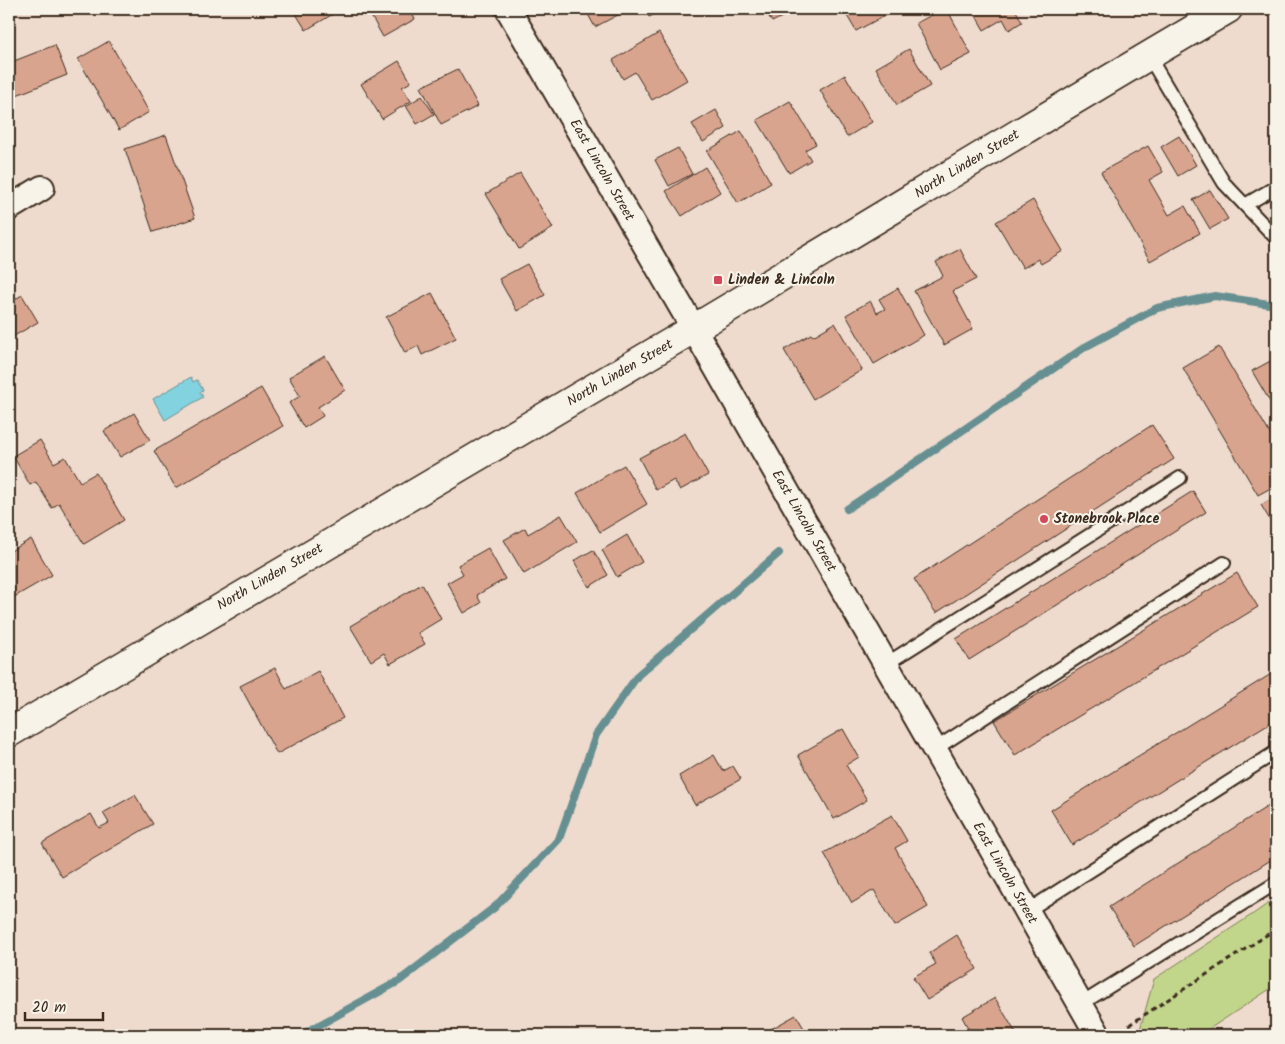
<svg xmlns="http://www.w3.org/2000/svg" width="1285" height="1044" font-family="Kalam,sans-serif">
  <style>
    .green { fill: #c1d58b; stroke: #7e8054 }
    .water { fill: #83d2df; stroke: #668f92 }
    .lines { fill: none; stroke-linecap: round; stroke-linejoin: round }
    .stream { stroke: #668f92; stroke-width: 8 }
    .building { fill: #d9a48e; stroke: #3b2a1e }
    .lane-casing { stroke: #3b2a1e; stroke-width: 16 }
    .street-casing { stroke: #3b2a1e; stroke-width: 28 }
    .secondary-casing { stroke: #3b2a1e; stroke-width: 31 }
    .path { stroke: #3b2a1e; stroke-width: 3; stroke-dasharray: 5 4; stroke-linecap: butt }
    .lane { stroke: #f7f3e8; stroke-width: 12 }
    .street { stroke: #f7f3e8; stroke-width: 24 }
    .secondary { stroke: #f7f3e8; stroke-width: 28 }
    .poi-dot { fill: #d1495b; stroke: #f7f3e8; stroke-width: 2 }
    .labels { text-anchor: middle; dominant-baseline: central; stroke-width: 4; stroke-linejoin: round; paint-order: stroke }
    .street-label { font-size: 14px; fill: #3b2a1e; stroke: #f7f3e8 }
    .poi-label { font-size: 14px; font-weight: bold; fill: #3b2a1e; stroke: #f7f3e8; text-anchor: start }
  </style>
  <rect width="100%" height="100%" fill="#eedbcd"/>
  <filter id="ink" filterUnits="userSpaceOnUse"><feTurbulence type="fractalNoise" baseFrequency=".02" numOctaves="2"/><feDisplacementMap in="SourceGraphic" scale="10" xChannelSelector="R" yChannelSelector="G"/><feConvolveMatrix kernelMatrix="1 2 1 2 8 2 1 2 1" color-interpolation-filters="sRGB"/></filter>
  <g filter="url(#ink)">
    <polygon class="green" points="1276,898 1276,985 1200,1035 1141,1035 1139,1033 1154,979 1253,914"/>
    <polygon class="water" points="191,377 193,382 197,380 203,390 200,392 203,397 165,420 153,399"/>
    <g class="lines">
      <g class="stream">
        <polyline points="847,509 1085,347 1157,308 1215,296 1276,305"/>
        <polyline points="301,1035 399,981 495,907 559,839 596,735 638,675 779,553"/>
      </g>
    </g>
    <g class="building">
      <polygon points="293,9 330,9 333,14 306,30"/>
      <polygon points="367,9 409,9 415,19 383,37"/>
      <polygon points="585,9 629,9 595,27"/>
      <polygon points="645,9 665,9 649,17"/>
      <polygon points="765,9 798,9 772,22"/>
      <polygon points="843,9 892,9 893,11 856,31"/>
      <polygon points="944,9 947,9 971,54 940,70 916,23"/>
      <polygon points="972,9 1015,9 1022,22 1009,30 1003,19 984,30"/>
      <polygon points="659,33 687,80 652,100 635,72 623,79 613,60"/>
      <polygon points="109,41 149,112 119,130 78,59"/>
      <polygon points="55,45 67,75 9,98 9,63"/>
      <polygon points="909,49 930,86 897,105 876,68"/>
      <polygon points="399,61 411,82 402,87 411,101 382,119 361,84"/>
      <polygon points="458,69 478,106 441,125 421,87"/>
      <polygon points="845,75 872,122 847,137 820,90"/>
      <polygon points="422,96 434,114 417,124 406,106"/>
      <polygon points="790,101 816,144 805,150 811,160 789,173 757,120"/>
      <polygon points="716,110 726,128 703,142 692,124"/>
      <polygon points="741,131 771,183 738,203 707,151"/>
      <polygon points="166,135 195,218 153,232 125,149"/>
      <polygon points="1179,136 1196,165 1178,176 1161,147"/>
      <polygon points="1148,146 1163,172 1149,180 1169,215 1185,206 1200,233 1150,261 1101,172"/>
      <polygon points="678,148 692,174 669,186 655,160"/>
      <polygon points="705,167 720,192 682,216 666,191"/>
      <polygon points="520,173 553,228 519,249 486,194"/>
      <polygon points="1210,190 1228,219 1210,229 1193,200"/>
      <polygon points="1033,200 1063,251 1041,264 1038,259 1023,268 996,222"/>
      <polygon points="960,249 976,279 953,291 973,329 944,345 914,291 943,276 936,262"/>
      <polygon points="527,264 545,295 517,311 499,279"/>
      <polygon points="898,288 924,335 874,364 846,315 870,301 877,313 885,309 879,299"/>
      <polygon points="432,293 456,338 422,355 418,346 405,353 386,317"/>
      <polygon points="22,295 38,322 9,339 9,303"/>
      <polygon points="835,323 862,370 813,399 784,350 811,334 813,336"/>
      <polygon points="1219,347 1276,444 1276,485 1258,495 1183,368"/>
      <polygon points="325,356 345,390 318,407 323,416 304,428 289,403 300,396 289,377"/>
      <polygon points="1276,358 1276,412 1252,371"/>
      <polygon points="261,388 283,426 176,488 154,451"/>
      <polygon points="134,413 150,440 120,457 104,431"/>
      <polygon points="1152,425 1174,459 936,613 914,579"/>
      <polygon points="685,433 708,475 680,490 674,480 656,490 639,458"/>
      <polygon points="40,440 54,463 65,457 80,482 96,473 124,520 84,544 59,503 52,508 36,482 30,485 13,456"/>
      <polygon points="624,465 647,504 600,532 577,493"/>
      <polygon points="1193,491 1206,512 969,660 956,639"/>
      <polygon points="1276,496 1276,530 1261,505"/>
      <polygon points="561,515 577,542 524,574 504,540 525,528 528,534"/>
      <polygon points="627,535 642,562 617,577 602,550"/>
      <polygon points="31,539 52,575 9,600 9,552"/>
      <polygon points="488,548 505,579 477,595 481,603 464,613 447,583 463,574 458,565"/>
      <polygon points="593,550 608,575 589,587 574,561"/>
      <polygon points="1237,573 1258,607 1015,755 994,721"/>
      <polygon points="422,584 441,619 418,633 425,644 390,664 384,653 371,661 350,626"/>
      <polygon points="275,668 286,689 318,671 343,718 277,754 240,686"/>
      <polygon points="1276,671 1276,719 1072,845 1051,810"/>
      <polygon points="843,729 859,757 846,765 867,800 834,819 798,755"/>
      <polygon points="714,755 723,771 733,766 741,779 695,805 679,776"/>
      <polygon points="135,795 153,824 62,877 42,843 91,814 99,828 109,823 103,813"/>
      <polygon points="1276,801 1276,853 1272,856 1274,858 1134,946 1109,907"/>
      <polygon points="892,815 907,841 895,848 928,907 895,926 874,890 852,903 824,853"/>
      <polygon points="957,935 977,969 927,1000 913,977 936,964 929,953"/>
      <polygon points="995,998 1017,1035 972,1035 962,1017"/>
      <polygon points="796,1015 808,1035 775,1035 771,1029"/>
    </g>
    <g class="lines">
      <defs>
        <g id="lane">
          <polyline points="1148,55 1224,183 1276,238"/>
          <polyline points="1245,205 1276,187"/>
          <polyline points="886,664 1180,478"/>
          <polyline points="935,749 1224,563"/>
          <polyline points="1027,911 1276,752"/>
          <polyline points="1081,1004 1276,883"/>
        </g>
        <g id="street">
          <polyline points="508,9 694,329 1098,1035"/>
          <polyline points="9,208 42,188"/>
        </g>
        <path id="secondary" d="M9 733C235 598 464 466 690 331 870 224 1048 114 1228 9"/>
      </defs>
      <use href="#lane" class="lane-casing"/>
      <use href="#street" class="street-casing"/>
      <use href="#secondary" class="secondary-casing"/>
      <polyline class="path" points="1122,1031 1132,1023 1276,929"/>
      <use href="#lane" class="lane"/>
      <use href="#street" class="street"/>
      <use href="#secondary" class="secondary"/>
    </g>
  </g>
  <g class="poi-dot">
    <rect x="713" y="275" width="10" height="10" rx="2.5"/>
    <circle cx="1044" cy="519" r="5"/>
  </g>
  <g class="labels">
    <g class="street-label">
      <text transform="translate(967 164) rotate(-31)">North Linden Street</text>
      <text transform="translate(602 170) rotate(60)">East Lincoln Street</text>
      <text transform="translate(620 373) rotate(-30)">North Linden Street</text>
      <text transform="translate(804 521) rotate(60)">East Lincoln Street</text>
      <text transform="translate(270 577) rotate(-30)">North Linden Street</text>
      <text transform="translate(1005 873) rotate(60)">East Lincoln Street</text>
    </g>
    <g class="poi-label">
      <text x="728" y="280">Linden &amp; Lincoln</text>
      <text x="1054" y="519">Stonebrook Place</text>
    </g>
  </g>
  <rect width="1285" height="1044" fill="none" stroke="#f7f3e8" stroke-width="30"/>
  <rect x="15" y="15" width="1255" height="1014" fill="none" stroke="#3b2a1e" stroke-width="2" filter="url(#ink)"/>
  <path d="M25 1012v8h78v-8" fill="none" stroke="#3b2a1e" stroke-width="2.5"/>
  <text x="32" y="1012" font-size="15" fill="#3b2a1e" stroke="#f7f3e8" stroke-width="4" paint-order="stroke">20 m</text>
</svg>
